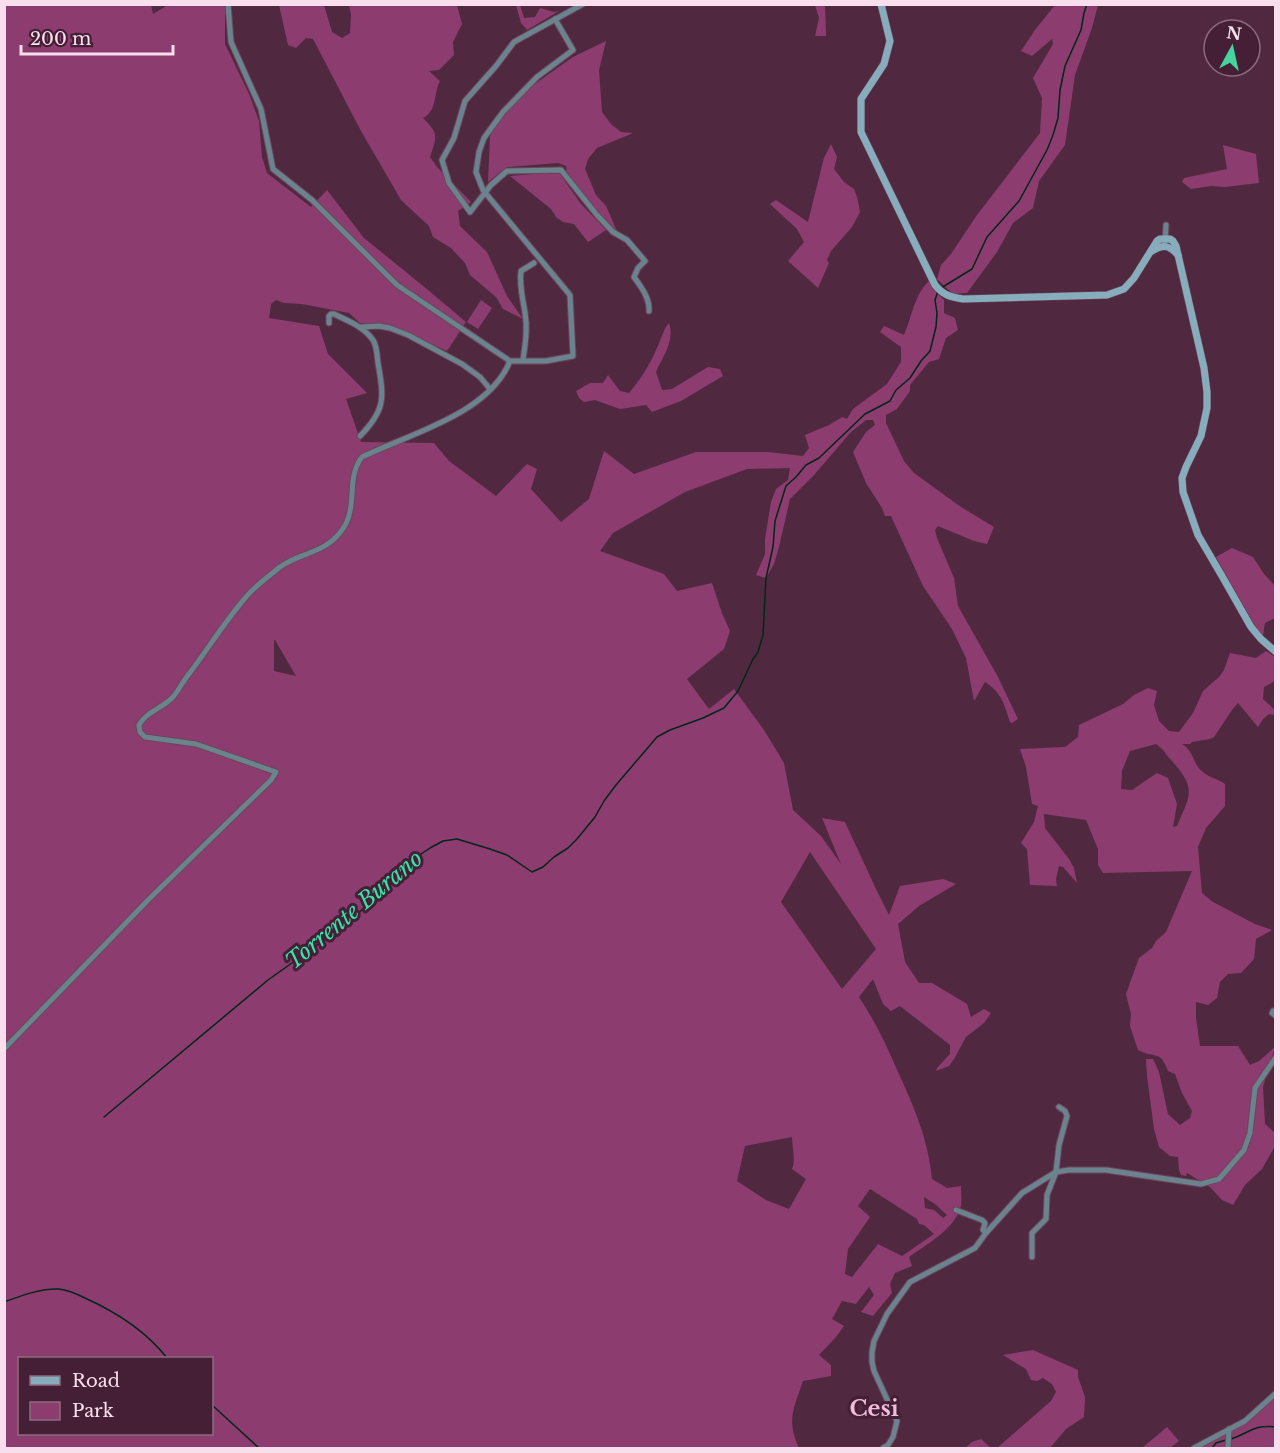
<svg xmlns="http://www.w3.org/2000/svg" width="1280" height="1453" font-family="'Libre Baskerville',serif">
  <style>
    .green { fill: #8d3c6f; fill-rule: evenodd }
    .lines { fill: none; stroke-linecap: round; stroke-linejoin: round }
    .stream { stroke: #002719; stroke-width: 1.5 }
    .street-casing { stroke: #6b465d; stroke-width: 7 }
    .secondary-casing { stroke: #6b465d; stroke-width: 8 }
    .street { stroke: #6b838c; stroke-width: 5 }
    .secondary { stroke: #87acbb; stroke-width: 7 }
    .labels { text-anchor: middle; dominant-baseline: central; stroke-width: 6; stroke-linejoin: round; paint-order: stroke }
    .water-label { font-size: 22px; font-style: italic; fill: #34e5a8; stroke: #451f36 }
    .neighbourhood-label { font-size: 22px; font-weight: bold; fill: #efbdd9; stroke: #451f36 }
  </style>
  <rect width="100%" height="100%" fill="#502941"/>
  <g class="green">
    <path d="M5 5H151L153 14 168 5H225V44L249 94 259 121 262 157 267 173 311 207 327 190 364 238 422 285 466 322 447 351 390 326 360 323 349 313 302 304 284 303 276 300 271 304 269 318 319 326 328 354 367 393 346 399 361 442 434 443 449 461 496 496 527 464 537 469 531 489 561 522 589 499 604 451 634 474 696 452H768L803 456 809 448 805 435 829 425 842 417 847 419 853 409 887 384 901 362V347L880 332 884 326 904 335C912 317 914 295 929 281L932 288 944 300V313L955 318 958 330 946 338 939 359 929 362 910 385V391L897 409 886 415V423L904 461 914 473 961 507 994 527 987 544 974 541 938 526 935 530 937 538 954 578 958 606 998 677 1018 719 1012 723 1010 722C1004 704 1002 693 985 682L974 701 966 658 952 629 923 586 891 516H885L882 508 866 483 853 452 866 432 875 425 873 420H866L851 432 814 475 790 499 779 547 774 564 766 578 756 575 765 554V539L771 502 776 489 788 480 790 468 747 469 685 492 613 533 600 551 664 574 677 591 712 583 722 613 730 631 724 649 687 679 709 709 734 689 764 730 784 763 793 810 821 836 841 864 822 818 845 822 877 891 889 915 900 886 943 879 956 884 919 906 898 924 905 962 919 983H932L967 1004 971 1017 984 1009 991 1013 984 1023 966 1037 954 1059 949 1066 936 1071 937 1068 950 1054V1045L900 1006 891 1011 883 1004 873 979 859 997C875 1021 887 1046 898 1072 915 1109 928 1139 932 1179L947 1188 961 1186C961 1192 962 1200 961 1206 955 1229 927 1244 909 1257L912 1266 895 1273 890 1284 892 1293 873 1316 861 1312 874 1295 869 1287 856 1304 842 1301 832 1319 844 1326 836 1337 819 1355 831 1365V1376L803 1381C794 1408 786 1420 799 1448H5ZM274 640H275L296 676 274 671ZM810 852 876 949 842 989 781 902ZM792 1137C792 1148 796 1159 792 1169L806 1179 789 1209 766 1200 737 1181 745 1146ZM870 1189 917 1219 919 1224 924 1225 934 1234 902 1256 878 1244 852 1277 845 1274 848 1249 870 1217 858 1206ZM924 1197 935 1204 947 1215 943 1218 934 1210 925 1208ZM20 1358H212V1434H20Z"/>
    <path d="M279 5H324L332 32 342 38 350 33 351 15 349 5H457L462 24 453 42 454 55 439 70 429 71 440 81C433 94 438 110 423 118 439 134 437 136 430 157L437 167 471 202 458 211 460 226 487 252 507 296 523 319 503 309 496 297 470 275 465 263 451 248 433 237 429 226 401 200 361 131 313 39 306 38 296 48 288 45Z"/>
    <polygon points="516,5 520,5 524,18 535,17 540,8 554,12 559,11 527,30 521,23"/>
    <polygon points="815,5 825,5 826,36 815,36 819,18"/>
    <polygon points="1055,5 1098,5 1092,28 1075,75 1065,145 1039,181 1033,208 1013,223 997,252 967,293 953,294 937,279 941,265 951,254 977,215 1040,133 1042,98 1033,78 1053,44 1052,39 1032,56 1021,51 1035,30"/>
    <polygon points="606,41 599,70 602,112 611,124 621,132 633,133 597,148 588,159 585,169 596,195 606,206 617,231 598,213 567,174 566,166 558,163 507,167 488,182 490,137 492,130 515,98 573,57"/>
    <polygon points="831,144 837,157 834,169 844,182 854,189 857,197 860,212 852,227 831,251 827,260 829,263 818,288 788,261 804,242 797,229 770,204 776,200 808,222 824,158"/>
    <polygon points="1223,145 1256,154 1259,183 1225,187 1211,186 1191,189 1182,182 1184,178 1227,169"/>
    <polygon points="544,173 560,174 581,204 606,230 588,242 574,224 563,222 556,217 551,209 510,176"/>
    <polygon points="481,300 492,308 478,329 467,322"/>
    <path d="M669 323C675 341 663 356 656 372L662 390 672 389 708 367 720 369 723 376 681 401 652 412 646 405 620 409 595 400 584 402 579 398 576 391 590 383H603L608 375 620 391 629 393C640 380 649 366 656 350 661 341 662 331 669 323Z"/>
    <polygon points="1232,548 1253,557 1264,574 1275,586 1275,618 1265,623 1263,636 1255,626 1216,557"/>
    <path d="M1266 651 1275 657V681L1264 687 1263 699 1275 710V715L1269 714 1263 719 1258 727 1238 703 1232 710 1214 737 1210 739 1192 742 1190 744H1182C1195 752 1192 764 1203 772 1208 777 1218 779 1225 784V806L1206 828 1198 847 1202 893 1213 902 1255 924 1272 930 1256 939 1254 959 1241 973 1228 974 1220 982 1217 998 1208 1005 1196 1002V1018L1200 1046H1238L1250 1065 1259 1061 1275 1047 1263 1087 1265 1124 1275 1133V1146L1262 1169 1245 1185 1233 1205 1222 1200 1210 1187 1187 1173 1186 1176 1181 1175 1179 1170 1178 1157 1170 1156 1159 1147 1154 1129 1147 1076 1146 1059H1153L1159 1072 1168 1114 1180 1125 1190 1118 1192 1111 1182 1093 1175 1074 1168 1071C1160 1049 1155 1059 1138 1050L1130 1026 1131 1014 1126 994 1139 958 1152 948 1156 941 1166 932 1192 871 1103 873 1098 865V849L1086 820 1044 814 1045 828 1069 859 1074 868 1077 883 1063 867 1059 866 1056 879 1057 886 1030 885 1027 849 1021 843 1034 822 1038 806 1032 804 1026 767 1020 749 1065 747 1078 737 1079 725 1123 704 1134 695 1148 688 1157 691 1154 705 1159 721 1169 731 1179 732 1193 713 1203 691 1219 677 1224 670 1230 653 1256 658ZM1156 744C1166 751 1164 753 1172 761 1197 789 1190 795 1177 826L1173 827 1177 804 1168 778 1157 773 1132 790 1121 789 1122 771 1130 751Z"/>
    <polygon points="1033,1350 1078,1370 1078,1377 1085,1397 1084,1417 1066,1429 1050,1448 997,1448 1051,1401 1056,1392 1052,1384 1043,1378 1037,1381 1031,1380 1026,1369 1003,1355"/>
    <polygon points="1275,1392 1275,1448 1198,1448 1244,1419"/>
    <polygon points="1167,1427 1179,1441 1170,1448 1142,1448"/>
    <polygon points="981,1439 991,1448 965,1448 972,1442"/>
  </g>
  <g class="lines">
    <g class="stream">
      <polyline points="941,288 972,269 987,237 1019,201 1047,150 1053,135 1058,118 1060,90 1065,66 1081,30 1084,13 1087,4"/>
      <polyline points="104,1117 268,980 334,933 381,894 415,858 430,848 443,841 457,839 490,849 507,855 532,872 543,867 554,857 568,848 577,839 595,817 604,801 616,785 657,737 670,730 703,718 724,708 738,691 753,659 758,652 763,635 766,578 773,547 775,521 786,486 796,477 806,465 819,458 865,414 890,401 896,390 910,378 921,361 930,351 936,327 937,313 935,300 938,291"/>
      <path d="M4 1302C21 1296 41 1288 59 1289 69 1290 77 1294 85 1298 116 1312 146 1331 167 1358"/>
      <polyline points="212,1405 259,1448"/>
      <path d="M1231 1439C1250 1433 1253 1424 1276 1427"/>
      <polyline points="1212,1448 1216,1443 1226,1440"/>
    </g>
    <defs>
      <g id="street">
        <polyline points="228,4 231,42 261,109 273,169 312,200 397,285 510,361 546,361 573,356 570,295 483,190 476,172 479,152 484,138 503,112 537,77 573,50 555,19"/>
        <path d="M583 4 514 42 496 66 465 101 454 138 442 160 449 183 470 212 491 185 507 171 561 170 597 215 613 232 627 240 645 261 638 268 634 277C641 287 650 298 649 311"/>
        <polyline points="1165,242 1166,225"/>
        <path d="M329 323V316L331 314H334C348 321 363 326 373 340 377 346 377 355 378 363 384 397 386 410 360 436"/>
        <polyline points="361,327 379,326 390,328 408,335 462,364 480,377 490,389"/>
        <path d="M523 360C525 345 528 329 525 313 523 299 519 286 521 271L534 263"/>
        <polyline points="1273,1011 1272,1013 1276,1016"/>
        <path d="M4 1049 149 899 271 780 276 772 196 744 145 737 140 732 139 725C147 711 163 708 173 697 179 690 183 681 189 674 208 649 225 621 246 597 255 586 269 576 280 567 300 552 325 554 342 530 359 507 345 479 362 457 409 434 489 414 510 361"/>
        <polyline points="956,1210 982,1220 985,1223 983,1230 986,1233"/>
        <polyline points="1032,1257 1032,1233 1046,1219 1047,1195 1056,1172 1059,1145 1067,1116 1065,1111 1059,1107"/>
        <polyline points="883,1448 888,1445 893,1437 897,1421 874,1371 872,1362 872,1352 874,1341 887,1314 910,1282 975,1248 986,1233 1022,1193 1056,1172 1069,1170 1106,1170 1201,1184 1219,1179 1244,1150 1250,1133 1255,1088 1276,1057"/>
        <polyline points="1194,1448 1245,1421 1276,1393"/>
        <polyline points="1228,1448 1229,1429"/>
      </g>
      <g id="secondary">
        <path d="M881 4 890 41 884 64 861 99V132L935 285C943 295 950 297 963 299L1107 295 1124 289 1134 278 1157 241 1160 239H1170L1173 241 1176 246 1204 368 1207 392V408L1201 436 1186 467 1182 478 1183 492 1198 535 1222 576 1251 627 1261 639 1276 652"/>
        <path d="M1152 251C1163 244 1169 245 1178 255"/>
      </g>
    </defs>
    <use href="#street" class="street-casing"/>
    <use href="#secondary" class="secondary-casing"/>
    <use href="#street" class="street"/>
    <use href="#secondary" class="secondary"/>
  </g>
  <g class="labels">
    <g class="water-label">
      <text transform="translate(354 910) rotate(-40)">Torrente Burano</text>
    </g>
    <g class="neighbourhood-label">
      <text x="874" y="1408">Cesi</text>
    </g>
  </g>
  <rect width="1280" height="1453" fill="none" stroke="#f9dfed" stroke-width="12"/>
  <rect x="18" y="1357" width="195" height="78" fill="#451f36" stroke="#8d6c7f" stroke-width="1.5"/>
  <rect x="30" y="1376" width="30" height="9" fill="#87acbb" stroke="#8d6c7f" stroke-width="1.5"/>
  <text x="72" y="1387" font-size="18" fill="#f9dfed">Road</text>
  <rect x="30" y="1402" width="30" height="18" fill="#8d3c6f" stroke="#8d6c7f" stroke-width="1.5"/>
  <text x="72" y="1417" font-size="18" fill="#f9dfed">Park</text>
  <g transform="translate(1232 48) rotate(8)"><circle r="28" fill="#451f36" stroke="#8d6c7f" stroke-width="1.5"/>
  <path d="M0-4.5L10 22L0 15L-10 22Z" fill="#46d49e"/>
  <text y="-9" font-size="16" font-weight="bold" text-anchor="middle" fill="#f9dfed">N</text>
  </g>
  <path d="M21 45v9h152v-9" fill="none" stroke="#f9dfed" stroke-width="3"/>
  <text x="30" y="45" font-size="18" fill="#f9dfed" stroke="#451f36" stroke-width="4.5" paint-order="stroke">200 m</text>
</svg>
